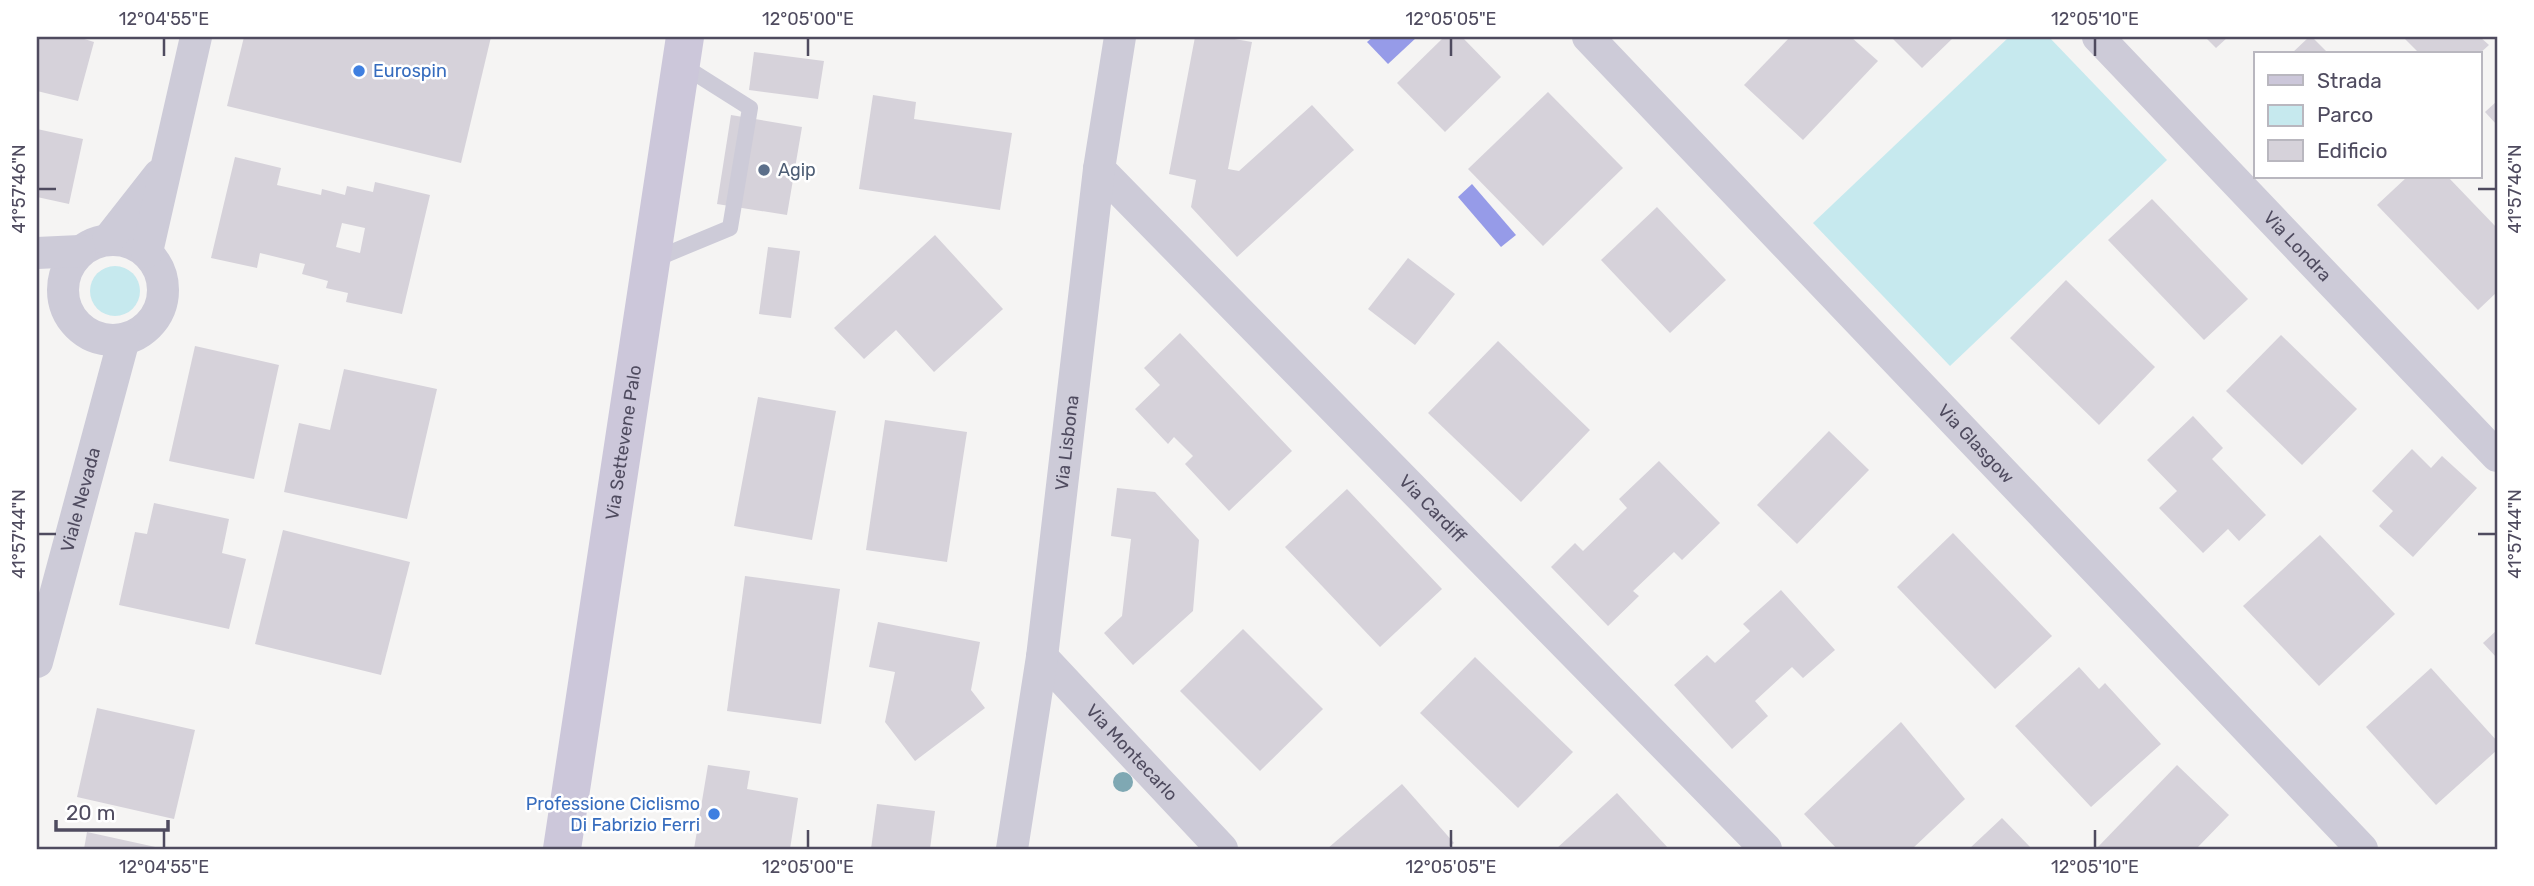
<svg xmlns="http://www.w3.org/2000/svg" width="2534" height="886" font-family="Rubik,sans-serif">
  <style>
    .green { fill: #c6e9ee }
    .water { fill: #969be8 }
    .building { fill: #d6d2da; fill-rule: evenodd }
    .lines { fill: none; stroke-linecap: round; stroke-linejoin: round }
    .lane { stroke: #cdcbd8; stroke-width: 16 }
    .street { stroke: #cdcbd8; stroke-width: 32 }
    .secondary { stroke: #ccc7da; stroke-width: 38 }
    .tree { fill: #7fa8b3 }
    .ticks { fill: none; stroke: #4f4b5f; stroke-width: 2.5 }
    .shop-dot { fill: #3f7fe0; stroke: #fff; stroke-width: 2.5 }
    .service-dot { fill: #5c6f8a; stroke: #fff; stroke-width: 2.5 }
    .labels { text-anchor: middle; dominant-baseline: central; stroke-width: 5; stroke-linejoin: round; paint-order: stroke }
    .shop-label { font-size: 18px; fill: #366cbe; stroke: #fff; text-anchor: start }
    .service-label { font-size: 18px; fill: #4e5e75; stroke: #fff; text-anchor: start }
    .street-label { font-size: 18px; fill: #4f4b5f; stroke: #fff }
    .neatline { fill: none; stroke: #4f4b5f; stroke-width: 2.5 }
    .ticks-label { font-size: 18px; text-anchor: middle; fill: #4f4b5f }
  </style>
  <rect width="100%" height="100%" fill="#f5f4f3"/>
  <g class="green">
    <polygon points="2009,37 2049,37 2167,160 1950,366 1813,223"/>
    <circle cx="115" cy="291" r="25"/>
  </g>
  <g class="water">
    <polygon points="1373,37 1417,37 1388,64 1367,42"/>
    <polygon points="1472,184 1516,235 1501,247 1458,197"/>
  </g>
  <g class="building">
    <polygon points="37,37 78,37 94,42 78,101 37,91"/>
    <polygon points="244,37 491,37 461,163 227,106"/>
    <polygon points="1195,37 1223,37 1252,42 1228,169 1239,171 1312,105 1354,150 1237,257 1191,207 1196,180 1169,174"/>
    <polygon points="1444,37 1462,37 1501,77 1445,132 1397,83"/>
    <polygon points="1790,37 1851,37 1878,61 1803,140 1744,85"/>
    <polygon points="1891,37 1954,37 1922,68"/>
    <polygon points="2205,37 2228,37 2216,48"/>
    <polygon points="2309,37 2312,37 2329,54 2291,54"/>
    <polygon points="2403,37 2480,37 2489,45 2479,54 2420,54"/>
    <polygon points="754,52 824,61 818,99 749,90"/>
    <polygon points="1548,92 1623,168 1543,246 1468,169"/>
    <polygon points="873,95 916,102 914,119 1012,133 1000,210 859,189"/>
    <polygon points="2497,101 2497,125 2485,112"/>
    <polygon points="731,115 802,127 787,215 717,204"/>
    <polygon points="37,129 83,139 69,204 37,197"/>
    <path d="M235 157 281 168 277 185 321 195 322 189 345 195 347 186 373 192 375 182 430 195 402 314 346 302 348 293 326 288 328 281 302 274 305 264 260 253 257 268 211 258ZM342 223 365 228 360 253 336 247Z"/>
    <polygon points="2407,177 2448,177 2497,228 2497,292 2478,310 2377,205"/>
    <polygon points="2152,199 2248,299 2204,340 2108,240"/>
    <polygon points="1657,207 1726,280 1670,333 1601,260"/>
    <polygon points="935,235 1003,309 934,372 896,330 864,359 834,328"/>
    <polygon points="768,247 800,251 791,318 759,314"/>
    <polygon points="1408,258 1455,294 1415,345 1368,309"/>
    <polygon points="2066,280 2155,367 2099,425 2010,338"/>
    <polygon points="1180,333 1292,451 1229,511 1185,464 1193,456 1174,437 1168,444 1135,409 1160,385 1144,368"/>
    <polygon points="2281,335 2357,409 2302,465 2226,391"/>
    <polygon points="1498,341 1590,430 1521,502 1428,413"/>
    <polygon points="195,346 279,365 254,479 169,461"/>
    <polygon points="344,369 437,389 407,519 284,492 299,423 330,430"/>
    <polygon points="758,397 836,411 812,540 734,526"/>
    <polygon points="2193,416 2223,448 2212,459 2266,515 2239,541 2228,529 2203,553 2159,508 2177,491 2147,460"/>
    <polygon points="885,420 967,432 947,562 866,550"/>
    <polygon points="1829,431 1869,470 1797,544 1757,505"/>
    <polygon points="2412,449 2431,468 2442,456 2477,488 2413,557 2379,526 2393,511 2372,491"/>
    <polygon points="1659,461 1720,523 1682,560 1674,552 1633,591 1639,596 1608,626 1551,567 1575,543 1583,551 1627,508 1619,499"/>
    <polygon points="1117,488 1155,492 1199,540 1193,611 1133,665 1104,633 1122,616 1131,539 1111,536"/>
    <polygon points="1347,489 1442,589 1380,647 1285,547"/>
    <polygon points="154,503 229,519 222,553 246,559 229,629 119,605 135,532 147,534"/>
    <polygon points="283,530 410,562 381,675 255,644"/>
    <polygon points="1953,533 2052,636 1995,689 1897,587"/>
    <polygon points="2320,535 2395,614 2319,686 2243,606"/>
    <polygon points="745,576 840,589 821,724 727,711"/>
    <polygon points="1781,590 1835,650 1803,678 1792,667 1755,701 1768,716 1732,749 1674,685 1707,655 1715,663 1750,631 1743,624"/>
    <polygon points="878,622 980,642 971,690 985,708 915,761 885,722 895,672 869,667"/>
    <polygon points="1243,629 1323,709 1260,771 1180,691"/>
    <polygon points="2497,630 2497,658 2483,643"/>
    <polygon points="1475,657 1573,752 1518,808 1420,713"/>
    <polygon points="2079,667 2099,689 2105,683 2161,744 2091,807 2015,726"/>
    <polygon points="2431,668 2497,741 2497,750 2436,805 2366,727"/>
    <polygon points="97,708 195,730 174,819 77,797"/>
    <polygon points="1901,722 1965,799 1912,849 1837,849 1804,814"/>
    <polygon points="708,765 750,771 747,789 798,798 790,849 694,849"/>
    <polygon points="2177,765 2229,815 2196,849 2096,849"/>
    <polygon points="1402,784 1454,843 1446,849 1327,849"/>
    <polygon points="1617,793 1669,849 1556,849"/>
    <polygon points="877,804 935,811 930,849 871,849"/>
    <polygon points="2002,818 2032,849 1969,849"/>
    <polygon points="87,832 160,848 160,849 84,849"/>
  </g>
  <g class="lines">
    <polyline class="lane" points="653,260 730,228 750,108 682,65"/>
    <g class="street">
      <path id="s1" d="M1588 37 2362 849"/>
      <path id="s2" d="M2098 37 2497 456"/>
      <path id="s3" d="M1099 169 1766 849"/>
      <circle cx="113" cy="290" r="50"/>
      <polyline points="108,240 159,175"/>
      <polyline points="147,252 196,37"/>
      <polyline points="37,253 80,251"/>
      <path id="s4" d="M1042 657 1222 849"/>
      <path id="s5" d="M37 662 124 339"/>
      <path id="s6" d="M1012 849 1042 657 1099 169 1120 37"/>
    </g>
    <path class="secondary" id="s7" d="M562 849 685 37"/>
  </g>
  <circle class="tree" cx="1123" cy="782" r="10"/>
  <path class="ticks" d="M164 38V56M808 38V56M1451 38V56M2095 38V56M38 189H56M2478 189H2496M38 534H56M2478 534H2496M164 830V848M808 830V848M1451 830V848M2095 830V848"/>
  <g class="shop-dot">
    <circle cx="359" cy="71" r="7"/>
    <circle cx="714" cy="814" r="7"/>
  </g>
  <circle class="service-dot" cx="764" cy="170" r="7"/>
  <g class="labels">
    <g class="shop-label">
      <text x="373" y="71">Eurospin</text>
      <text x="700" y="804" text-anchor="end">Professione Ciclismo<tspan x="700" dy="21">Di Fabrizio Ferri</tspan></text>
    </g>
    <g class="service-label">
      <text x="778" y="170">Agip</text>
    </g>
    <g class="street-label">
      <text stroke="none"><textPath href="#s2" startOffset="289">Via Londra</textPath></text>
      <text stroke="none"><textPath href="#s7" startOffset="411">Via Settevene Palo</textPath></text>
      <text stroke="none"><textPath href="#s6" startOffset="410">Via Lisbona</textPath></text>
      <text stroke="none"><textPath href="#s1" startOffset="562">Via Glasgow</textPath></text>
      <text stroke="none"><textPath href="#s5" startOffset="168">Viale Nevada</textPath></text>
      <text stroke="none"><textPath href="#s3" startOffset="476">Via Cardiff</textPath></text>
      <text stroke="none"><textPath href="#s4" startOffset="131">Via Montecarlo</textPath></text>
    </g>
  </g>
  <rect width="2534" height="886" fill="none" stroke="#ffffff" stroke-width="77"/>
  <rect x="2254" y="52" width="228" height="126" fill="#ffffff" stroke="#b9b7bf" stroke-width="2"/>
  <rect x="2268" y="75" width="35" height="10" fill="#ccc7da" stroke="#b9b7bf" stroke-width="2"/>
  <text x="2317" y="88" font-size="21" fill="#4f4b5f">Strada</text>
  <rect x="2268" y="105" width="35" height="21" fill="#c6e9ee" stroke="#b9b7bf" stroke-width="2"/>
  <text x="2317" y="122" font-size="21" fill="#4f4b5f">Parco</text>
  <rect x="2268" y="140" width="35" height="21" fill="#d6d2da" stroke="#b9b7bf" stroke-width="2"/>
  <text x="2317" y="158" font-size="21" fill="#4f4b5f">Edificio</text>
  <path d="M56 820v10h112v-10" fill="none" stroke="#4f4b5f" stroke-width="3.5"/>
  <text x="66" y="820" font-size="21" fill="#4f4b5f" stroke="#ffffff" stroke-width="5" paint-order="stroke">20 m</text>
  <rect x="38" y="38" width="2458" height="810" class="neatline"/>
  <g class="ticks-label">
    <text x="164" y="25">12°04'55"E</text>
    <text x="808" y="25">12°05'00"E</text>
    <text x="1451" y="25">12°05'05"E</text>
    <text x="2095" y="25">12°05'10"E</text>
    <text transform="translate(19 189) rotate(-90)" y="6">41°57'46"N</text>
    <text transform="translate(2515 189) rotate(-90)" y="6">41°57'46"N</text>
    <text transform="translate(19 534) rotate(-90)" y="6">41°57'44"N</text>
    <text transform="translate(2515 534) rotate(-90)" y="6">41°57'44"N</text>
    <text x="164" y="873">12°04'55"E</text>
    <text x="808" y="873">12°05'00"E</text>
    <text x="1451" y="873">12°05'05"E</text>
    <text x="2095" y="873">12°05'10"E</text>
  </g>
</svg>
